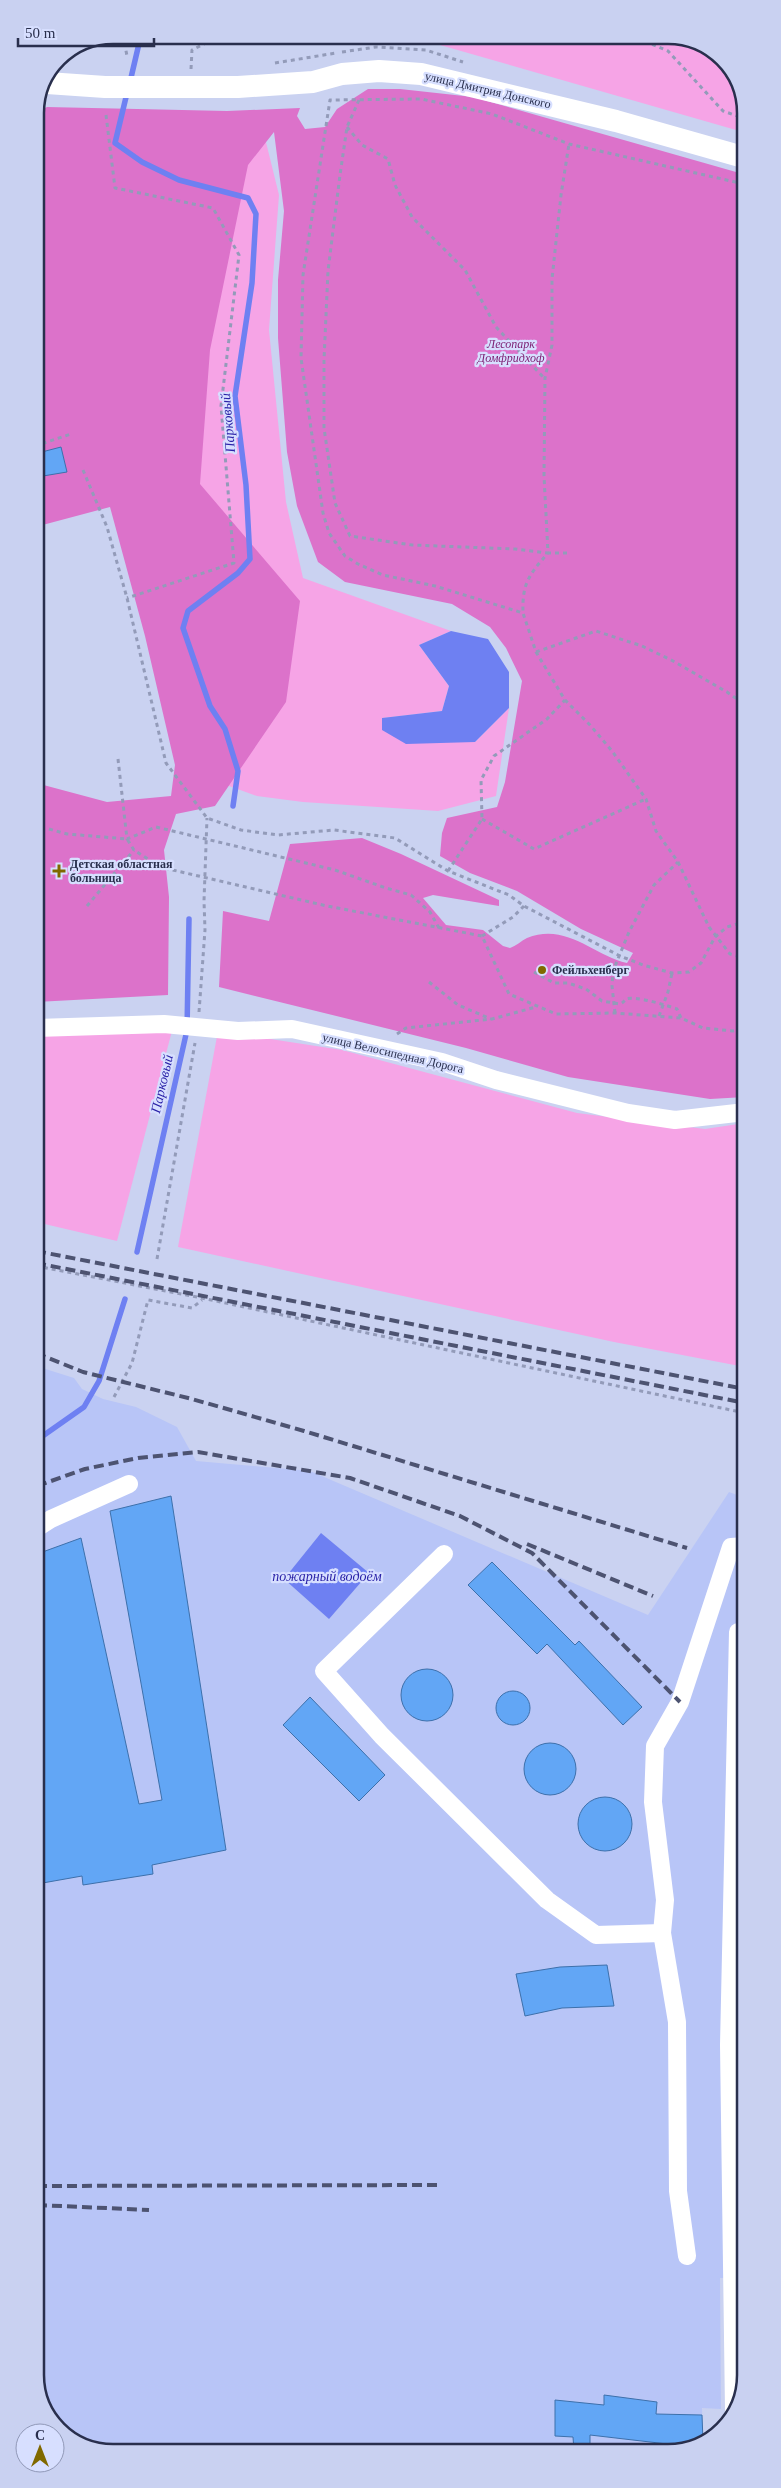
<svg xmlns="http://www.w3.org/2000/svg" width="781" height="2488" font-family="Georgia,serif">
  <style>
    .built { fill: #b8c5f7 }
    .green { fill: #f6a4e6 }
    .forest { fill: #dc72ca }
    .water { fill: #6e80f2 }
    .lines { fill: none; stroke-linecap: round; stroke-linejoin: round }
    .stream { stroke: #6e80f2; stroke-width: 5.5 }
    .building { fill: #62a6f5; stroke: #3d70ab }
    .path { stroke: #939bb9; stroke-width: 3; stroke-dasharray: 4 4; stroke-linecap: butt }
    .minor { stroke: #fff; stroke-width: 18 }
    .major { stroke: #fff; stroke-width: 22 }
    .rail { stroke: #4d5371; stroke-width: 4; stroke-dasharray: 10 5; stroke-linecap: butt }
    .poi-dot { fill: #806900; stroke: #d7dfff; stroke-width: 2 }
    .labels { text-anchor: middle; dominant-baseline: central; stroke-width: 4.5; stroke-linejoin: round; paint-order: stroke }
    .street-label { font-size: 12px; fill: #292f4d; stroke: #d7dfff }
    .park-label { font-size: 12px; font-style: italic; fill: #7c1c70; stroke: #d7dfff }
    .poi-label { font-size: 12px; font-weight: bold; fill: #292f4d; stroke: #d7dfff; text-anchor: start }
    .water-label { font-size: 14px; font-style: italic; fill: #2b23a8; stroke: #d7dfff }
    .rim { fill: none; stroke: #292f4d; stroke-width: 2.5 }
  </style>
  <rect width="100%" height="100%" fill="#cad2f1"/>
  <polygon class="built" points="36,1366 74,1378 82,1389 103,1399 136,1407 177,1427 196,1461 310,1471 648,1615 729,1492 745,1498 746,2277 720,2278 721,2409 702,2408 703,2441 688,2450 108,2453 62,2434 38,2395"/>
  <g class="green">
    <polygon points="113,35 673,35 719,54 743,93 743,132 419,39 227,41 107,38"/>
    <polygon points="263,130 279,195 269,330 286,502 303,578 451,631 419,645 449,686 442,711 383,718 475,742 509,708 496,796 438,811 303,802 257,796 196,774 92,144"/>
    <polygon points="173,1027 117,1241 36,1222 36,1034"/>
    <polygon points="218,1031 342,1050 577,1113 705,1129 745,1123 745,1367 614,1342 178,1247"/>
  </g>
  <path class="forest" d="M368 89H400L473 97 743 174 745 1097 710 1099 568 1077 466 1048 219 987 223 911 269 921 290 844 362 838 401 854 499 900V906L433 895 423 898 446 925 483 930 503 946 510 948C516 946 521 941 527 938 566 922 593 955 627 963L633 953 581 929 517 891 470 873 440 856 442 833 447 818 497 807 505 782 522 681 506 648 490 627 452 604 345 582 318 562 297 506 287 452 278 338V280L284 211 274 132 248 165 210 350 200 484 300 601 286 702 215 806 176 814 164 850 169 897 168 995 36 1002V783L107 802 171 796 175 765 145 636 110 507 35 527V113L47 107 227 111 300 108 297 116 305 129 325 127 337 109Z"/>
  <g class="water">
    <polygon points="451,631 488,639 509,672 509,708 475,742 406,744 382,730 382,718 442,711 449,686 419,645"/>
    <polygon points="321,1533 369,1573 329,1619 284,1579"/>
  </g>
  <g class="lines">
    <g class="stream">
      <polyline points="130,82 141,35"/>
      <polyline points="127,93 115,143 142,162 179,180 248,198 256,214 252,283 235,396 246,485 250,559 238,573 188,611 183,628 210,706 225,729 238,771 233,806"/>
      <polyline points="137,1252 187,1030 189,919"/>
      <polyline points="37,1440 84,1407 99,1381 125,1299"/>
    </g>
  </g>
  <g class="building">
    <polygon points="61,447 67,472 43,476 38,453"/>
    <polygon points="171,1496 226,1850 152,1865 153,1874 83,1885 82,1876 37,1884 37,1684 43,1683 37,1651 37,1554 81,1538 139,1804 162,1800 110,1511"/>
    <polygon points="492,1562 575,1645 579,1641 642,1707 623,1725 547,1644 537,1654 468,1585"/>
    <circle cx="427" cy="1695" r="26"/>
    <circle cx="513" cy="1708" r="17"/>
    <polygon points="310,1697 385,1775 359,1801 283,1725"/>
    <circle cx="550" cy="1769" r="26"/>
    <circle cx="605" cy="1824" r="27"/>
    <polygon points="607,1965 614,2006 562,2008 525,2016 516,1974 560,1967"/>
    <polygon points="604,2395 657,2402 656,2414 702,2415 703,2441 693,2447 590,2435 590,2451 574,2451 573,2437 555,2436 555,2400 604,2405"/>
  </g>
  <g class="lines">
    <g class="path">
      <polyline points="123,35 127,56"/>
      <polyline points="630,35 668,51 723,111 743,118"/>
      <polyline points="342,52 376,47 426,50 463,62"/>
      <polyline points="275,63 336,53"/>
      <polyline points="191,69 192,50 222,35"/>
      <path d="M359 100 347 127 340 175 328 271 324 360V428L335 503 350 536 412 545 515 549 548 553C529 575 522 583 523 613"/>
      <polyline points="106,115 115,188 213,208 239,255 221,406 234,563 127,598"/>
      <polyline points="347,127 362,145 388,159 395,185 412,217 465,270 496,327 544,378"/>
      <polyline points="744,184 569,144 492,114 421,99 330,100 303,275 301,358 323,513 329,533 345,556 358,564 383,575 435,586 523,613 536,652 565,700 590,725 612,751 646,799 656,831 678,862 709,927 730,954 744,958"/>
      <polyline points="35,446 71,434"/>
      <polyline points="83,470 107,527 127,598 166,763 207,818 241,830 278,835 334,830 395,838 448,871 509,895 524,906 620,956 643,965 672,973 689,972 701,963 715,937 727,927 744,922"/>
      <polyline points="567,553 548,553 544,476 545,378 552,345 552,279 561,195 569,144"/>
      <polyline points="536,652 596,631 642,646 673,661 727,692 744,704"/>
      <polyline points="118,759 127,839 156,827 335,870 386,888 411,895 430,912 439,928"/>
      <polyline points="482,819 534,849 646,799"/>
      <polyline points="49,829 67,834 127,839 134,850 160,867 327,906 482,936 509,994 556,1014 615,1013 681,1018 703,1028 733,1031 744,1029"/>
      <polyline points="448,871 482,819 481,780 494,756 547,719 565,700"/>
      <polyline points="87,906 134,850"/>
      <polyline points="482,936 513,917 524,906"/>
      <path d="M534 972 554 983H568L586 989 602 1001 620 1004C623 1003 624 1001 626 999 634 995 669 1006 677 1009L681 1018"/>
      <polyline points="429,982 458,1005 491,1019"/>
      <polyline points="199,1012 205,930 204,901 207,818"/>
      <polyline points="615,1013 612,986 613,971 629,932 654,885 678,862"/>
      <polyline points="659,1016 668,992 672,973"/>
      <polyline points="397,1034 406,1028 492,1019 536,1007"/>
      <polyline points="157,1259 195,1043"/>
      <polyline points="36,1266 197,1297 745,1413"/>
      <polyline points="114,1397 132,1363 148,1300 192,1308 202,1300"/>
    </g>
    <g class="minor">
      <polyline points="36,1028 164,1024 238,1031 292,1029 442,1062 496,1080 628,1113 675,1120 745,1112"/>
      <polyline points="37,1528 51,1519 129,1484"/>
      <polyline points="444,1554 324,1671 382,1736 547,1900 596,1935 662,1933"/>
      <polyline points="687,2256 678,2191 677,2022 662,1933 665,1900 653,1802 655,1746 680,1702 731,1547 745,1546"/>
      <polyline points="734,2410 729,2045 738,1632"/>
    </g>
    <polyline class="major" points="47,83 105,87 238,87 313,82 342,74 379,71 421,74 616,121 743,157"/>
    <g class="rail">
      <polyline points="36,1251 745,1389"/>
      <polyline points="36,1263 745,1403"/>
      <polyline points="36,1353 83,1372 192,1399 304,1431 687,1548"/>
      <polyline points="37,1486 85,1469 138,1458 198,1452 350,1478 460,1516 532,1553 680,1702"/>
      <polyline points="527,1544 653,1596"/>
      <polyline points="37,2186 441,2185"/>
      <polyline points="37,2205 149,2210"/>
    </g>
  </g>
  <g class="poi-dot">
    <path d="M56.5 863.5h5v5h5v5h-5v5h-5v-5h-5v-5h5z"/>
    <circle cx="542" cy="970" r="5"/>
  </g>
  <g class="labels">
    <g class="street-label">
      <text transform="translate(488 90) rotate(13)">улица Дмитрия Донского</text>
      <text transform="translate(393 1053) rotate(13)">улица Велосипедная Дорога</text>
    </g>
    <g class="park-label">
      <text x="511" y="344">Лесопарк<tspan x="511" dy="14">Домфридхоф</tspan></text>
    </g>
    <g class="poi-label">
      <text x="70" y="864">Детская областная<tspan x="70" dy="14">больница</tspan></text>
      <text x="552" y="970">Фейльхенберг</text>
    </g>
    <g class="water-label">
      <text transform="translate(228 423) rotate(-95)">Парковый</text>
      <text transform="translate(162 1084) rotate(-77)">Парковый</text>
      <text x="327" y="1576">пожарный водоём</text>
    </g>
  </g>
  <path d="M0 0H781V2488H0ZM113 44H668A69 69 0 0 1 737 113V2375A69 69 0 0 1 668 2444H113A69 69 0 0 1 44 2375V113A69 69 0 0 1 113 44Z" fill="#c9d1f1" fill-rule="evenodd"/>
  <path class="rim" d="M113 44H668A69 69 0 0 1 737 113V2375A69 69 0 0 1 668 2444H113A69 69 0 0 1 44 2375V113A69 69 0 0 1 113 44Z"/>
  <g transform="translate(40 2448)"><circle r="24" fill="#d7dfff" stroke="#9199b8"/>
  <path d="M0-4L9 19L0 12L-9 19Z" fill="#806900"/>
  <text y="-8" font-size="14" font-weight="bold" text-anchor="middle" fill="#292f4d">С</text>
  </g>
  <path d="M18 38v8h136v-8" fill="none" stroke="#292f4d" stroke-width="2.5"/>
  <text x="25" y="38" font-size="15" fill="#292f4d" stroke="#d7dfff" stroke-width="4" paint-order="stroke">50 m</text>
</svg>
